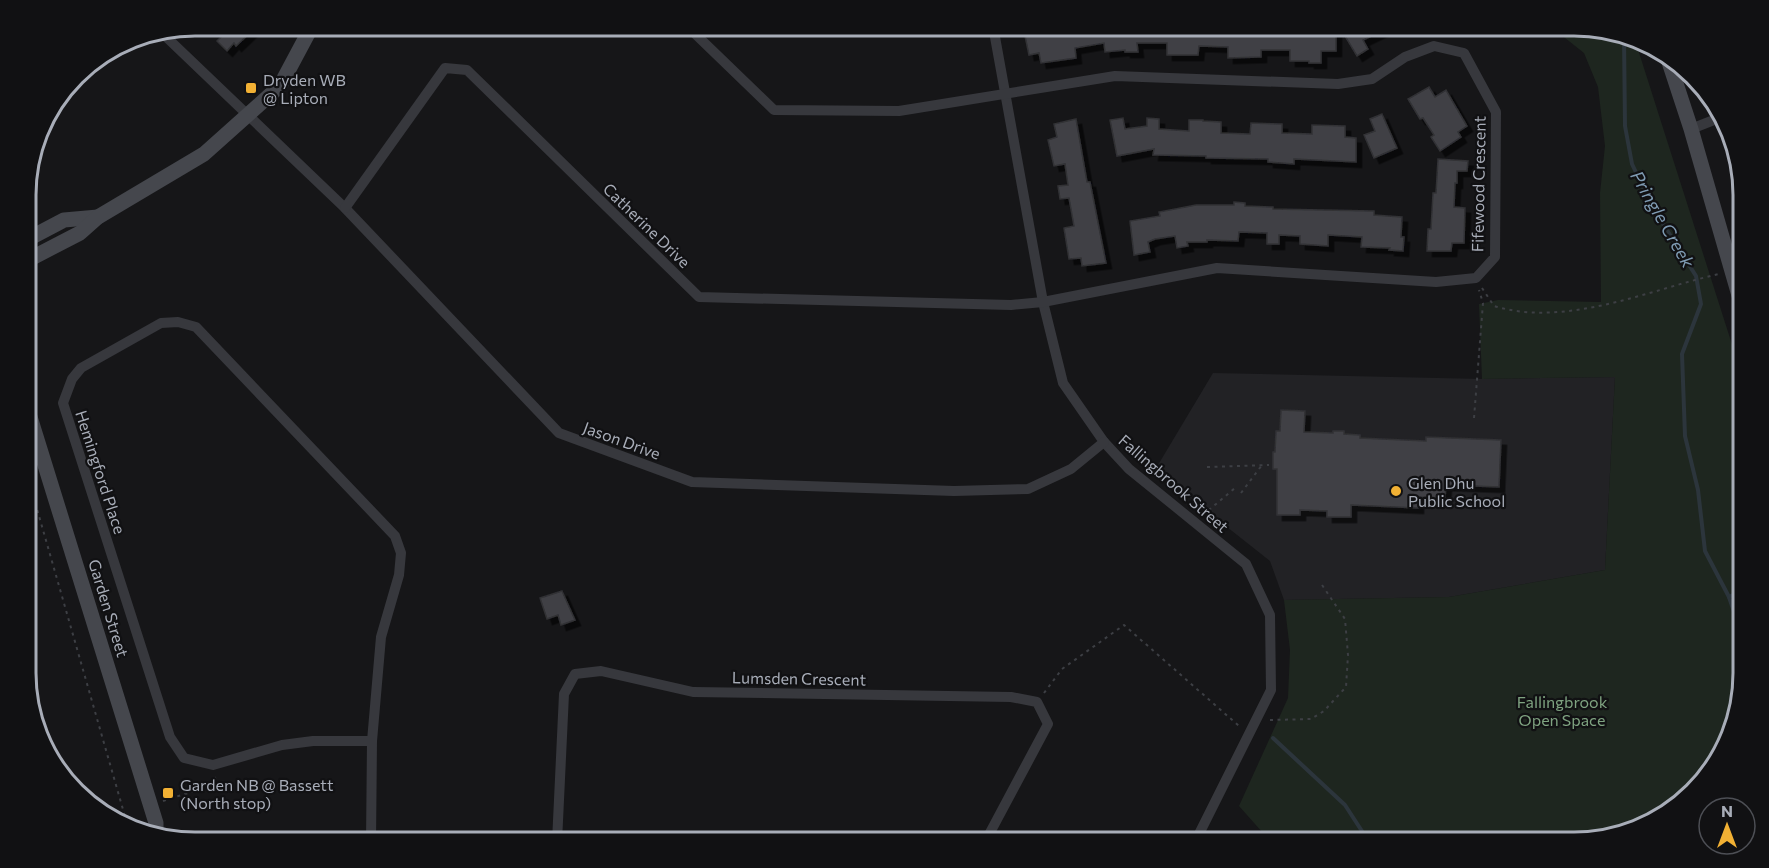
<svg xmlns="http://www.w3.org/2000/svg" width="1769" height="868" font-family="Commissioner,sans-serif">
  <style>
    .built { fill: #222225 }
    .green { fill: #1e261f }
    .lines { fill: none; stroke-linecap: round; stroke-linejoin: round }
    .stream { stroke: #2c353c; stroke-width: 4 }
    .building { fill: #404145; stroke: #303034; stroke-width: 1.5; filter: url(#shadow) }
    .path { stroke: #3d3f44; stroke-width: 2; stroke-dasharray: 3 4.5; stroke-linecap: butt }
    .street { stroke: #37383d; stroke-width: 10 }
    .secondary { stroke: #45474d; stroke-width: 15 }
    .poi-dot { fill: #f2b134; stroke: #111113; stroke-width: 2 }
    .labels { text-anchor: middle; dominant-baseline: central; stroke-width: 4.5; stroke-linejoin: round; paint-order: stroke }
    .poi-label { font-size: 16px; fill: #a8adb8; stroke: #111113; text-anchor: start }
    .street-label { font-size: 16px; fill: #a8adb8; stroke: #111113 }
    .park-label { font-size: 16px; fill: #7fa381; stroke: #111113 }
    .water-label { font-size: 18px; font-style: italic; fill: #7f9bb3; stroke: #111113 }
    .rim { fill: none; stroke: #a8adb8; stroke-width: 3 }
  </style>
  <defs>
    <filter id="shadow"><feDropShadow dx="5.5" dy="5.5" stdDeviation="0" flood-color="#0009"/></filter>
  </defs>
  <rect width="100%" height="100%" fill="#161618"/>
  <polygon class="built" points="1213,373 1482,379 1615,377 1605,570 1449,597 1284,600 1270,561 1155,470"/>
  <polygon class="green" points="1550,26 1574,26 1635,40 1743,379 1743,673 1726,748 1668,814 1585,842 1271,842 1239,806 1288,698 1290,650 1284,600 1449,597 1605,570 1615,377 1482,379 1479,304 1498,300 1601,302 1600,193 1605,146 1598,87 1584,53"/>
  <g class="lines">
    <g class="stream">
      <polyline points="1624,37 1625,126 1632,164 1653,208 1696,276 1701,304 1682,354 1685,436 1698,490 1705,551 1729,597 1743,638"/>
      <polyline points="1729,597 1743,590"/>
      <polyline points="1273,738 1345,805 1369,842"/>
    </g>
  </g>
  <g class="building">
    <polygon points="232,26 257,26 236,46 234,43 227,51 217,41"/>
    <polygon points="1048,26 1049,29 1067,26 1239,26 1239,30 1336,27 1336,51 1321,51 1321,63 1309,63 1309,61 1290,61 1290,50 1261,50 1261,57 1228,58 1228,47 1199,46 1198,55 1167,55 1167,43 1137,43 1138,52 1125,52 1125,50 1105,52 1104,43 1075,48 1076,58 1041,63 1039,53 1029,55 1024,31"/>
    <polygon points="1339,26 1392,26 1363,40 1368,49 1357,56"/>
    <polygon points="1429,87 1435,97 1446,90 1467,126 1458,132 1461,137 1440,151 1431,137 1434,135 1423,118 1420,119 1408,99"/>
    <polygon points="1382,114 1397,148 1374,158 1364,135 1375,131 1370,119"/>
    <polygon points="1123,118 1125,129 1147,126 1147,118 1159,119 1159,129 1189,131 1189,120 1203,120 1203,121 1221,122 1221,133 1250,134 1251,123 1282,124 1282,133 1312,134 1312,125 1345,126 1345,137 1356,138 1356,162 1294,159 1294,164 1268,162 1268,159 1206,158 1206,156 1153,155 1154,149 1117,156 1110,120"/>
    <polygon points="1076,119 1087,182 1090,182 1106,263 1082,266 1081,258 1069,259 1064,228 1074,226 1069,198 1060,199 1058,186 1068,185 1065,164 1054,166 1048,140 1057,137 1054,124"/>
    <polygon points="1438,159 1468,161 1467,171 1457,171 1457,183 1455,183 1454,207 1465,208 1464,243 1452,243 1451,251 1427,251 1428,229 1431,229 1433,193 1436,193"/>
    <polygon points="1234,202 1245,203 1245,206 1273,207 1273,209 1374,211 1374,215 1402,217 1401,237 1404,237 1403,251 1389,250 1390,248 1361,247 1362,237 1328,235 1328,246 1300,244 1300,236 1279,235 1279,244 1267,244 1267,233 1239,232 1238,241 1207,240 1207,242 1187,242 1188,246 1177,248 1175,236 1155,239 1148,242 1150,252 1134,255 1130,221 1160,216 1159,212 1196,205 1234,205"/>
    <polygon points="1281,410 1305,411 1304,432 1333,433 1333,431 1344,431 1344,434 1360,435 1360,438 1426,441 1426,437 1501,440 1499,487 1446,485 1445,498 1418,497 1418,508 1351,505 1351,517 1327,517 1327,511 1300,510 1300,515 1277,515 1277,469 1273,469 1273,452 1275,452 1276,431 1280,431"/>
    <polygon points="562,591 575,620 561,625 558,615 547,619 540,598"/>
  </g>
  <g class="lines">
    <g class="path">
      <polyline points="1448,26 1448,38"/>
      <path d="M1482 288 1494 306C1566 328 1648 290 1719 274"/>
      <polyline points="1474,418 1483,303 1479,290"/>
      <polyline points="1207,467 1269,465"/>
      <polyline points="27,474 128,827"/>
      <polyline points="1241,493 1262,465"/>
      <polyline points="1203,515 1235,488"/>
      <polyline points="1044,693 1062,669 1124,625 1239,726"/>
      <polyline points="1270,720 1311,719 1324,711 1346,687 1348,655 1345,619 1322,585"/>
      <polyline points="163,801 216,784 215,777"/>
    </g>
    <g class="street">
      <polyline points="993,26 1043,302 1063,383 1104,442 1129,469 1246,564 1270,615 1271,690 1195,842"/>
      <polyline points="161,32 345,208 559,433 692,482 954,491 1028,489 1071,469 1104,442"/>
      <polyline points="1691,129 1719,118"/>
      <polyline points="345,208 445,68 467,70 699,297 1011,305 1043,302 1217,268 1436,282 1476,278 1495,257 1496,112 1464,53 1434,46 1405,57 1372,79 1338,84 1115,76 899,111 774,110 687,26"/>
      <polyline points="371,842 372,741 381,637 399,575 401,553 395,536 196,327 178,322 161,323 81,368 72,379 63,403 170,737 184,758 213,765 282,745 313,741 372,741"/>
      <polyline points="557,842 564,694 575,674 601,671 693,692 1011,697 1037,702 1048,724 985,842"/>
    </g>
    <g class="secondary">
      <polyline points="1668,59 1691,129 1742,306"/>
      <polyline points="26,240 64,220 98,217"/>
      <polyline points="26,261 80,233 98,217 204,154 280,86 312,26"/>
      <polyline points="26,404 156,823 156,833"/>
    </g>
  </g>
  <g class="poi-dot">
    <rect x="245" y="82" width="12" height="12" rx="3"/>
    <circle cx="1396" cy="491" r="6"/>
    <rect x="162" y="787" width="12" height="12" rx="3"/>
  </g>
  <g class="labels">
    <g class="poi-label">
      <text x="263" y="79">Dryden WB<tspan x="263" dy="18">@ Lipton</tspan></text>
      <text x="1408" y="482">Glen Dhu<tspan x="1408" dy="18">Public School</tspan></text>
      <text x="180" y="784">Garden NB @ Bassett<tspan x="180" dy="18">(North stop)</tspan></text>
    </g>
    <g class="street-label">
      <text transform="translate(1478 184) rotate(-89)">Fifewood Crescent</text>
      <text transform="translate(647 225) rotate(44)">Catherine Drive</text>
      <text transform="translate(622 440) rotate(20)">Jason Drive</text>
      <text transform="translate(101 472) rotate(72)">Hemingford Place</text>
      <text transform="translate(1174 483) rotate(41)">Fallingbrook Street</text>
      <text transform="translate(109 608) rotate(73)">Garden Street</text>
      <text transform="translate(799 678) rotate(1)">Lumsden Crescent</text>
    </g>
    <g class="park-label">
      <text x="1562" y="701">Fallingbrook<tspan x="1562" dy="18">Open Space</tspan></text>
    </g>
    <g class="water-label">
      <text transform="translate(1663 219) rotate(60)">Pringle Creek</text>
    </g>
  </g>
  <path d="M0 0H1769V868H0ZM195 36H1574A159 159 0 0 1 1733 195V673A159 159 0 0 1 1574 832H195A159 159 0 0 1 36 673V195A159 159 0 0 1 195 36Z" fill="#111113" fill-rule="evenodd"/>
  <path class="rim" d="M195 36H1574A159 159 0 0 1 1733 195V673A159 159 0 0 1 1574 832H195A159 159 0 0 1 36 673V195A159 159 0 0 1 195 36Z"/>
  <g transform="translate(1727 826)"><circle r="28" fill="#111113" stroke="#4d4f55" stroke-width="1.5"/>
  <path d="M0-4.5L10 22L0 15L-10 22Z" fill="#f2b134"/>
  <text y="-9" font-size="16" font-weight="bold" text-anchor="middle" fill="#a8adb8">N</text>
  </g>
</svg>
